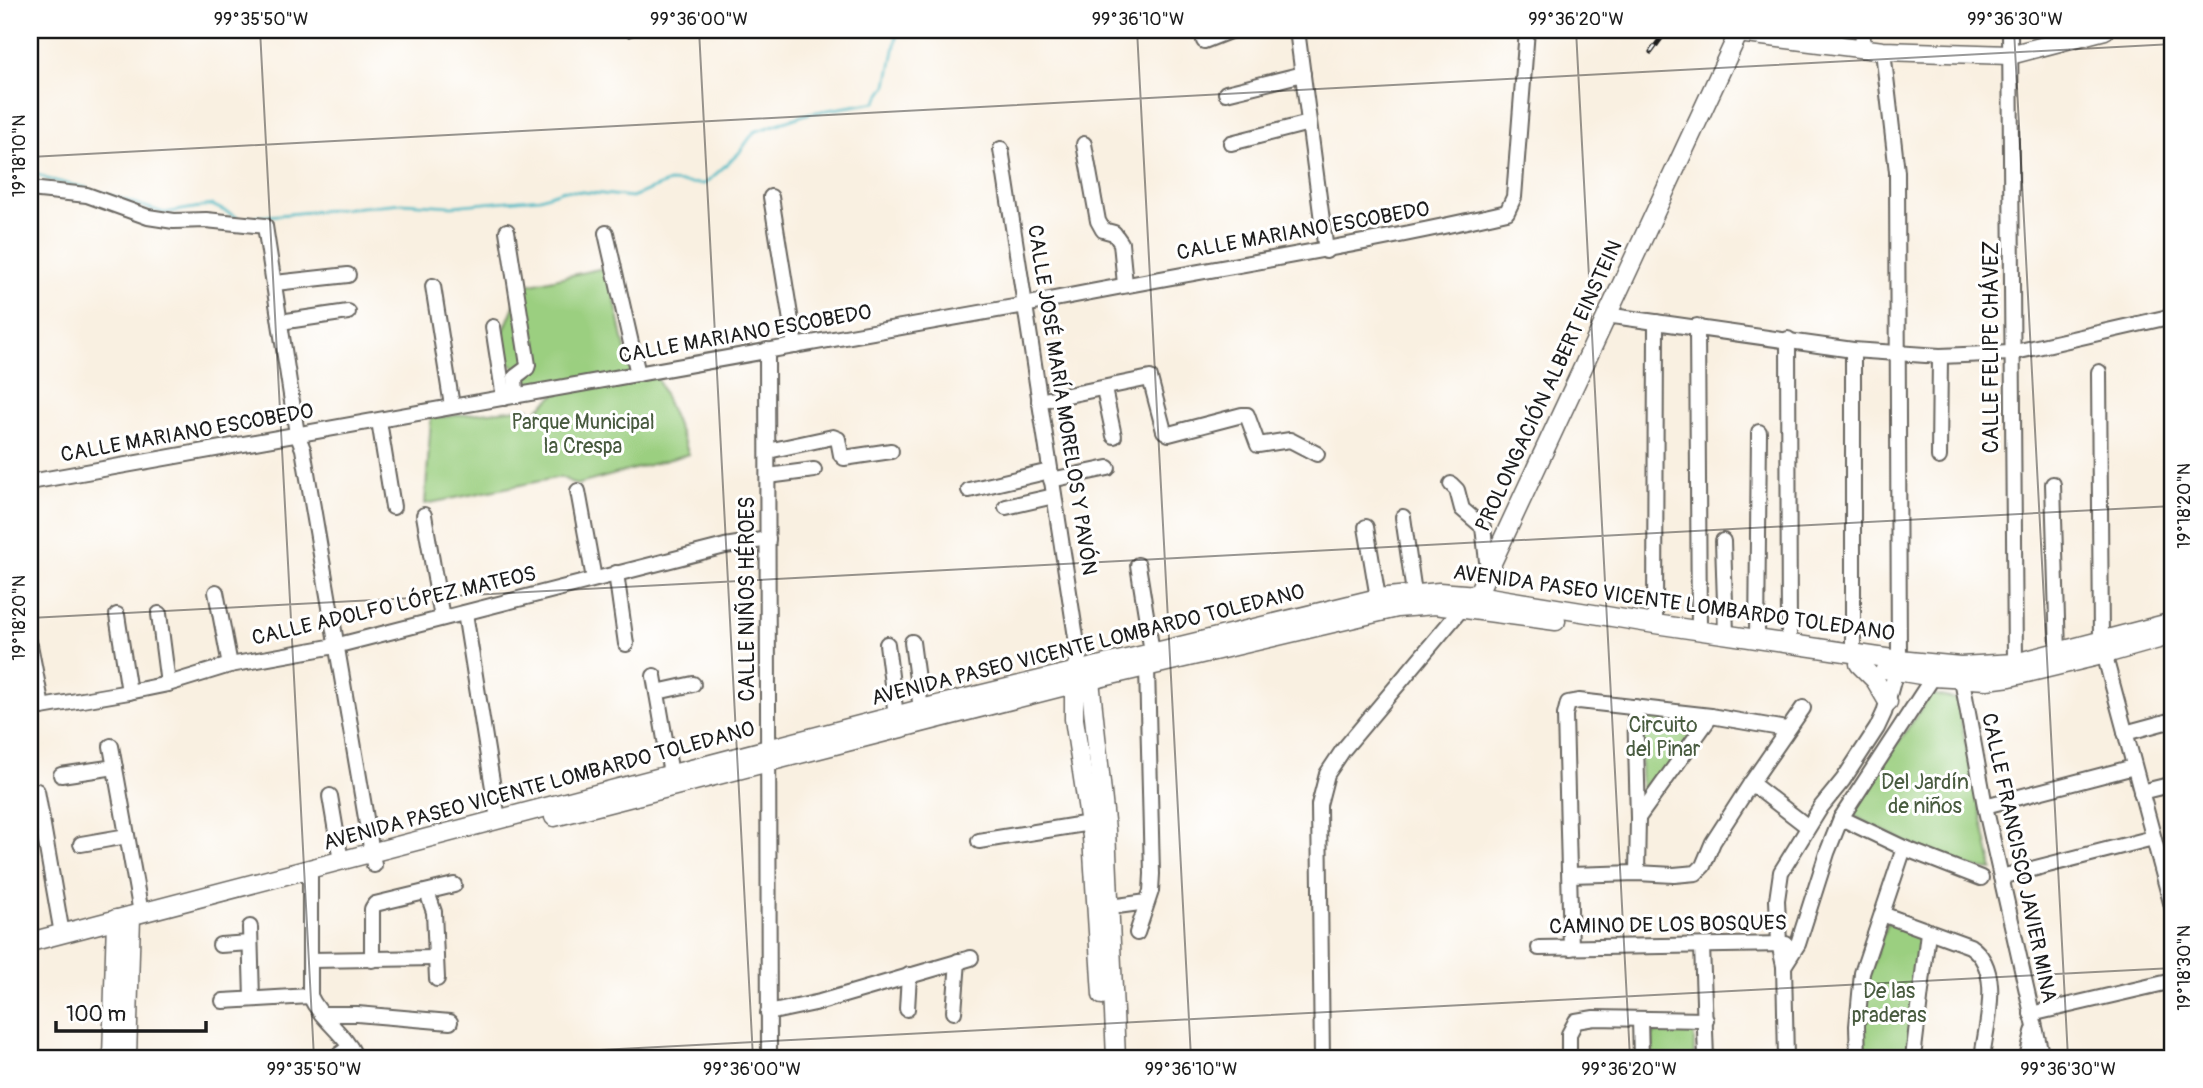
<svg xmlns="http://www.w3.org/2000/svg" width="2203" height="1088" font-family="Pangolin,sans-serif">
  <style>
    .green { fill: #9bcf80; stroke: #5c764e; stroke-width: 2 }
    .lines { fill: none; stroke-linecap: round; stroke-linejoin: round }
    .stream { stroke: #49b8c3; stroke-width: 2.5 }
    .minor-casing { stroke: #696661; stroke-width: 18 }
    .major-casing { stroke: #696661; stroke-width: 21 }
    .minor { stroke: #fff; stroke-width: 14 }
    .major { stroke: #fff; stroke-width: 18 }
    .rail-casing { stroke: #1c1c1c; stroke-width: 5 }
    .rail { stroke: #fff; stroke-width: 2.5; stroke-dasharray: 8; stroke-linecap: butt }
    .ticks { fill: none; stroke: #1c1c1c; stroke-width: 2; stroke-opacity: 0.45 }
    .labels { text-anchor: middle; dominant-baseline: central; stroke-width: 6; stroke-linejoin: round; paint-order: stroke }
    .street-label { font-size: 21px; fill: #1c1c1c; stroke: #fff }
    .park-label { font-size: 21px; fill: #485b3f; stroke: #fff }
    .neatline { fill: none; stroke: #1c1c1c; stroke-width: 2.5 }
    .ticks-label { font-size: 18px; text-anchor: middle; fill: #1c1c1c }
  </style>
  <rect width="100%" height="100%" fill="#fff"/>
  <filter id="ink" filterUnits="userSpaceOnUse"><feTurbulence type="fractalNoise" baseFrequency=".0143" numOctaves="2"/><feDisplacementMap in="SourceGraphic" scale="14" xChannelSelector="R" yChannelSelector="G"/><feConvolveMatrix kernelMatrix="1 2 1 2 8 2 1 2 1" color-interpolation-filters="sRGB"/></filter>
  <filter id="wash" filterUnits="userSpaceOnUse"><feTurbulence type="fractalNoise" baseFrequency=".00686" numOctaves="4" result="noise"/><feDisplacementMap in="SourceGraphic" scale="28" xChannelSelector="R" yChannelSelector="G"/><feGaussianBlur stdDeviation="1.57" result="paint"/><feColorMatrix in="noise" values="0 0 0 0 0 0 0 0 0 0 0 0 0 0 0 0 0 1.4 0 .05"/><feComposite in="paint" operator="in"/></filter>
  <g filter="url(#wash)">
    <rect width="100%" height="100%" fill="#f9f0e1"/>
    <g class="green">
      <polygon points="608,267 629,367 636,373 538,391 496,350 522,286"/>
      <polygon points="656,375 689,454 576,485 561,477 425,504 431,418 529,408 532,414 562,389"/>
      <path d="M1931 694 1956 699 1993 870C1948 867 1891 834 1850 814Z"/>
      <polygon points="1639,711 1705,720 1642,804"/>
      <polygon points="1887,922 1921,937 1907,1058 1864,1058 1862,1025 1867,982"/>
      <polygon points="1694,1031 1694,1058 1653,1058 1653,1033"/>
    </g>
    <g class="lines">
      <g class="stream">
        <polyline points="940,30 950,30"/>
        <polyline points="30,170 47,179 87,188"/>
        <polyline points="100,192 164,213 212,205 237,217"/>
        <polyline points="247,218 402,203 452,206 540,198 564,190 632,197 669,182 705,184 739,153 754,132 810,113 876,102 887,85 898,30"/>
      </g>
    </g>
  </g>
  <g filter="url(#ink)">
    <g class="lines">
      <defs>
        <g id="minor">
          <polyline points="1297,30 1326,251"/>
          <polyline points="2010,30 2015,663"/>
          <polyline points="1204,41 1232,30"/>
          <polyline points="1834,45 1836,30"/>
          <polyline points="1862,49 1863,30"/>
          <polyline points="1226,93 1303,74"/>
          <polyline points="1231,143 1309,123"/>
          <polyline points="1084,144 1098,221 1103,230 1114,233 1121,243 1125,284"/>
          <polyline points="1001,149 1079,657 1074,671"/>
          <polyline points="30,189 87,195 148,217 174,221 206,220 265,226 297,434 303,449 374,865"/>
          <polyline points="771,197 795,346"/>
          <polyline points="507,231 528,365 527,368 515,377 516,396"/>
          <polyline points="606,233 638,374"/>
          <polyline points="275,283 348,275"/>
          <polyline points="433,286 452,406"/>
          <polyline points="1606,315 1853,350 1940,356 2011,353 2173,316"/>
          <polyline points="280,322 348,312"/>
          <polyline points="1697,326 1699,630"/>
          <polyline points="493,327 504,398"/>
          <polyline points="1788,339 1789,642"/>
          <polyline points="767,350 769,1058"/>
          <polyline points="2099,372 2101,642 2173,910"/>
          <polyline points="1104,389 1114,436"/>
          <polyline points="1039,401 1150,378 1164,431 1169,434 1242,415 1247,415 1258,445 1290,440 1317,454"/>
          <polyline points="379,421 393,507"/>
          <polyline points="768,451 833,437 838,439 841,455 844,458 891,451"/>
          <polyline points="1939,457 1940,356"/>
          <polyline points="768,476 814,470"/>
          <polyline points="1051,480 1108,468"/>
          <path d="M30 482 1025 305C1185 272 1348 249 1507 212L1514 197 1527 30"/>
          <polyline points="1451,484 1457,490 1462,509 1483,527 1488,570"/>
          <polyline points="2053,484 2058,653"/>
          <polyline points="969,490 1050,471"/>
          <polyline points="578,491 594,579"/>
          <polyline points="1006,507 1054,496"/>
          <polyline points="424,515 442,618"/>
          <polyline points="1403,517 1414,593"/>
          <polyline points="1366,527 1378,598"/>
          <polyline points="1723,541 1726,634"/>
          <polyline points="1138,565 1152,652"/>
          <polyline points="616,573 626,644"/>
          <polyline points="216,592 230,665"/>
          <polyline points="465,613 498,819"/>
          <polyline points="159,614 168,684"/>
          <polyline points="117,615 129,692"/>
          <polyline points="1655,624 1656,322"/>
          <polyline points="1757,638 1759,432"/>
          <polyline points="912,642 921,709"/>
          <polyline points="887,644 896,716"/>
          <polyline points="30,645 42,707"/>
          <polyline points="1853,652 1853,350"/>
          <polyline points="1960,669 1985,806 2042,1058"/>
          <polyline points="654,676 671,774"/>
          <polyline points="657,692 693,684"/>
          <polyline points="1635,707 1638,818 1637,873"/>
          <polyline points="30,709 129,692 168,684 230,665 335,646 725,546 768,539"/>
          <polyline points="2125,733 2173,720"/>
          <polyline points="111,746 141,913"/>
          <polyline points="61,775 115,767"/>
          <polyline points="1751,783 1808,827"/>
          <polyline points="37,791 62,934"/>
          <polyline points="2141,792 2173,784"/>
          <polyline points="330,796 341,861"/>
          <polyline points="1985,806 2134,767"/>
          <polyline points="1638,818 1711,716"/>
          <polyline points="1841,818 1904,848 1981,878"/>
          <polyline points="979,841 1090,823"/>
          <polyline points="81,844 127,836"/>
          <path d="M310 868V996C321 1020 346 1034 356 1058"/>
          <polyline points="1570,875 1637,873 1674,875 1696,873 1703,866 1713,842 1751,783 1803,708"/>
          <polyline points="2001,877 2153,838"/>
          <polyline points="427,892 434,912 437,979"/>
          <polyline points="1110,907 1147,902"/>
          <path d="M1882 914 1970 946C2004 969 1986 1024 1982 1058"/>
          <polyline points="250,927 252,999"/>
          <polyline points="1137,933 1151,891 1152,874 1147,667"/>
          <polyline points="220,945 250,943"/>
          <polyline points="1702,946 1706,1058"/>
          <polyline points="1539,948 1786,944"/>
          <polyline points="1571,948 1565,715 1568,703 1579,701 1711,716 1786,729"/>
          <polyline points="311,960 436,958"/>
          <polyline points="372,960 372,909 375,904 454,885"/>
          <polyline points="1784,966 1798,944 1827,853 1841,818 1937,671"/>
          <polyline points="223,1001 310,996"/>
          <polyline points="907,1009 909,975"/>
          <polyline points="954,1012 958,961"/>
          <polyline points="768,1013 820,1002 971,958"/>
          <polyline points="322,1014 357,1014 450,1022"/>
          <polyline points="2031,1014 2173,981"/>
          <polyline points="1640,1019 1641,1058"/>
          <polyline points="335,1058 350,1047"/>
          <polyline points="1322,1058 1319,805 1327,774 1343,750 1463,607"/>
          <polyline points="1569,1058 1569,1034 1576,1021 1594,1018 1706,1020"/>
          <polyline points="1786,1058 1784,966 1779,943 1777,900 1781,872 1821,807 1843,780 1877,728 1884,713 1899,660 1897,172 1883,51"/>
          <polyline points="1858,1058 1857,1026 1862,973 1904,848"/>
          <polyline points="1913,1058 1928,932"/>
          <polyline points="2027,1058 2033,1032"/>
        </g>
        <g id="major">
          <polyline points="1738,33 1883,51 2010,55 2105,30"/>
          <polyline points="1468,603 1477,595 1740,30"/>
          <polyline points="1859,664 1875,680 1888,702"/>
          <polyline points="1885,669 1933,677 1987,680 2010,677 2102,655 2173,635"/>
          <polyline points="1089,671 1106,830 1116,1058"/>
          <polyline points="1074,675 1074,719 1092,837 1102,995"/>
          <polyline points="554,817 1073,684 1397,608 1435,605 1556,621"/>
          <polyline points="30,942 921,709 1378,598 1439,592 1477,595 1655,624 1899,660 1960,666 2015,663 2173,622"/>
          <polyline points="112,1058 116,919"/>
          <polyline points="127,1058 131,916"/>
        </g>
      </defs>
      <use href="#minor" class="minor-casing"/>
      <use href="#major" class="major-casing"/>
      <use href="#minor" class="minor"/>
      <use href="#major" class="major"/>
      <defs>
        <g id="rail">
          <polyline points="629,35 644,30"/>
          <polyline points="1651,52 1667,30"/>
        </g>
      </defs>
      <use href="#rail" class="rail-casing"/>
      <use href="#rail" class="rail"/>
    </g>
  </g>
  <path class="ticks" d="M260 30 314 1058M699 30 753 1058M1137 30 1191 1058M1576 30 1630 1058M2014 30 2068 1058M30 157 2173 44M30 618 2173 506M446 1058 2173 968"/>
  <g class="labels">
    <g class="street-label">
      <text transform="translate(1303 231) rotate(-10)">CALLE MARIANO ESCOBEDO</text>
      <text transform="translate(745 334) rotate(-10)">CALLE MARIANO ESCOBEDO</text>
      <text transform="translate(1991 347) rotate(-90)">CALLE FELIPE CHÁVEZ</text>
      <text transform="translate(1549 386) rotate(-65)">PROLONGACIÓN ALBERT EINSTEIN</text>
      <text transform="translate(1062 400) rotate(81)">CALLE JOSÉ MARÍA MORELOS Y PAVÓN</text>
      <text transform="translate(187 433) rotate(-10)">CALLE MARIANO ESCOBEDO</text>
      <text transform="translate(747 599) rotate(-90)">CALLE NIÑOS HÉROES</text>
      <text transform="translate(1674 603) rotate(8)">AVENIDA PASEO VICENTE LOMBARDO TOLEDANO</text>
      <text transform="translate(394 606) rotate(-13)">CALLE ADOLFO LÓPEZ MATEOS</text>
      <text transform="translate(1088 645) rotate(-14)">AVENIDA PASEO VICENTE LOMBARDO TOLEDANO</text>
      <text transform="translate(539 786) rotate(-15)">AVENIDA PASEO VICENTE LOMBARDO TOLEDANO</text>
      <text transform="translate(2019 858) rotate(78)">CALLE FRANCISCO JAVIER MINA</text>
      <text transform="translate(1668 925) rotate(-1)">CAMINO DE LOS BOSQUES</text>
    </g>
    <g class="park-label">
      <text x="583" y="422">Parque Municipal<tspan x="583" dy="24">la Crespa</tspan></text>
      <text x="1663" y="725">Circuito<tspan x="1663" dy="24">del Pinar</tspan></text>
      <text x="1925" y="782">Del Jardín<tspan x="1925" dy="24">de niños</tspan></text>
      <text x="1889" y="991">De las<tspan x="1889" dy="24">praderas</tspan></text>
    </g>
  </g>
  <rect width="2203" height="1088" fill="none" stroke="#fff" stroke-width="77"/>
  <path d="M56 1021v10h150v-10" fill="none" stroke="#1c1c1c" stroke-width="3.5"/>
  <text x="66" y="1021" font-size="21" fill="#1c1c1c" stroke="#ffffff" stroke-width="5" paint-order="stroke">100 m</text>
  <rect x="38" y="38" width="2126" height="1012" class="neatline"/>
  <g class="ticks-label">
    <text x="261" y="25">99°35'50"W</text>
    <text x="699" y="25">99°36'00"W</text>
    <text x="1138" y="25">99°36'10"W</text>
    <text x="1576" y="25">99°36'20"W</text>
    <text x="2015" y="25">99°36'30"W</text>
    <text transform="translate(19 156) rotate(-90)" y="6">19°18'10"N</text>
    <text transform="translate(2184 506) rotate(-90)" y="6">19°18'20"N</text>
    <text transform="translate(19 618) rotate(-90)" y="6">19°18'20"N</text>
    <text transform="translate(2184 968) rotate(-90)" y="6">19°18'30"N</text>
    <text x="314" y="1075">99°35'50"W</text>
    <text x="752" y="1075">99°36'00"W</text>
    <text x="1191" y="1075">99°36'10"W</text>
    <text x="1629" y="1075">99°36'20"W</text>
    <text x="2068" y="1075">99°36'30"W</text>
  </g>
</svg>
